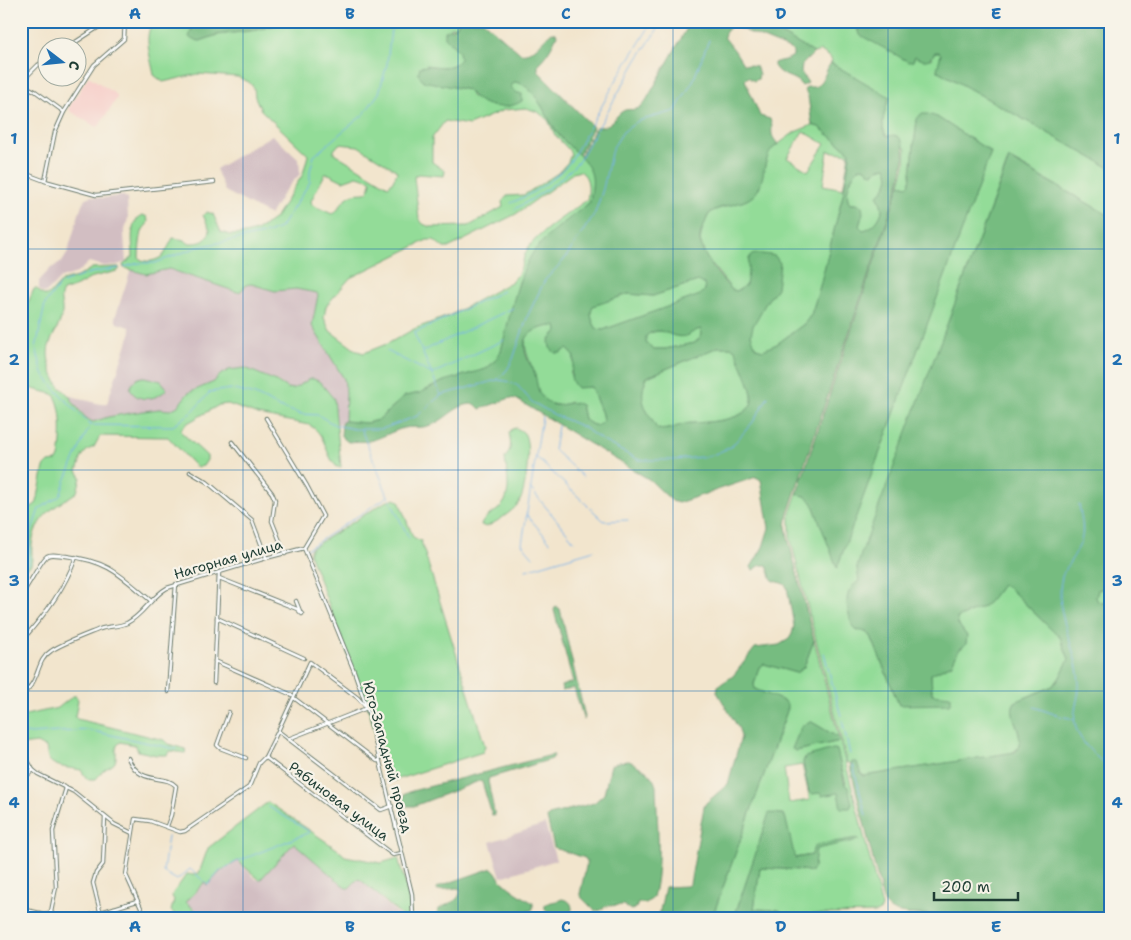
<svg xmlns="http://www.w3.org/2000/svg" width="1131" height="940" font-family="'Shantell Sans',sans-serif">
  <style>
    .built { fill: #f7d0cb }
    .industrial { fill: #d2bec2 }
    .green { fill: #93dc98; stroke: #598c66; fill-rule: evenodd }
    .forest { fill: #76bc80; stroke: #4a7c5a; fill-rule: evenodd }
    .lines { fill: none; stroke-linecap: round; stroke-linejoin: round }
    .stream { stroke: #78b3ea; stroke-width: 1 }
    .street-casing { stroke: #69786a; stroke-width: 4.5 }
    .secondary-casing { stroke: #69786a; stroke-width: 5 }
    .street { stroke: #fff; stroke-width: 2.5 }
    .secondary { stroke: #fff; stroke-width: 3 }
    .grid { fill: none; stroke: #1f6fb2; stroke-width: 1; stroke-opacity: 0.55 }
    .labels { text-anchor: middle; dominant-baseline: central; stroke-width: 4.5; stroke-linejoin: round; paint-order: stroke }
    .street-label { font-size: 14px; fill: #1f3d34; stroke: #f7f3e8 }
    .neatline { fill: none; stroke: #1f6fb2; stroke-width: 2 }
    .grid-label { font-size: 16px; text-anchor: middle; font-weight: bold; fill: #1f6fb2 }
  </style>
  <rect width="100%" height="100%" fill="#f7f3e8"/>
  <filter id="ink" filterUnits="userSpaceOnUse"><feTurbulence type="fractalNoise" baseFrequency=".02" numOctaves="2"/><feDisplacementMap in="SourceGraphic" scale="10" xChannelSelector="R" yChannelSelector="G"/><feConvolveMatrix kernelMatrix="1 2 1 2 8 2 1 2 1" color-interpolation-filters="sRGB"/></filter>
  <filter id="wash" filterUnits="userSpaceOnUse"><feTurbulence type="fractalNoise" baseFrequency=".0096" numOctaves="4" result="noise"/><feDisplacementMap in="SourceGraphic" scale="20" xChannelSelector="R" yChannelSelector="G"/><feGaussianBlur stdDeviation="1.12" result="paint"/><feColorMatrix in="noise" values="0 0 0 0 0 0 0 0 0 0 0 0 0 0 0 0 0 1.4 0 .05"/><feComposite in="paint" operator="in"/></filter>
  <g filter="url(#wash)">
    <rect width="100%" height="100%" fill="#f2e5cd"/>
    <polygon class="built" points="88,77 90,77 117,95 117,98 99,126 96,127 70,111 69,108"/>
    <g class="industrial">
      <polygon points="272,135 299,159 300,174 285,190 270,215 225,191 216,169"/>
      <polygon points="91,196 103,198 121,196 124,196 127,199 128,218 124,234 126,262 117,265 104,266 89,262 77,273 61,278 47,292 42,293 39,289 39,281 51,268 62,262 67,254 82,204 86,198"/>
      <polygon points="131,269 141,273 163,271 169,269 242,290 244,286 251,284 275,291 296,289 317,293 318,295 318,300 312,326 344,379 346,392 345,421 341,424 336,424 334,399 320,382 314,379 310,379 293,389 287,388 276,380 220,375 214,382 188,393 178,406 170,410 159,409 130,413 108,417 93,422 89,420 74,405 68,395 100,404 107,403 131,331 130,327 117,323 115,318"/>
      <polygon points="545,824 556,860 501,877 490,842"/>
      <polygon points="294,843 349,888 358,879 361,880 403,919 195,919 196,912 186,902 204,883 208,885 221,871 238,861 257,880"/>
    </g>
    <g class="green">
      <path d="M154 21H189L193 27 190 32 200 41 217 35 257 30 291 21H459L457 26 450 27 445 37 460 52 461 59C451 70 439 67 426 65L449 86 468 90 472 97 515 93 511 87 514 82C534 83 547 118 557 133 567 146 585 156 591 171 595 180 591 192 590 202L538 246 519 282 501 351 495 361 486 369 444 381 420 393 405 396 378 420 366 423 345 421 346 392 344 379 312 326 318 295 317 293 296 289 275 291 251 284 246 285 241 291 237 292 169 269 146 274 124 268 123 265 133 257C133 244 128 221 143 215L147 217C150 226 144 225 142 232 140 239 139 251 139 258 145 264 157 261 164 255L173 238 185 240 188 243C199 243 207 243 210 230L203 215 207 212 213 214 221 232 230 235 245 234 256 231 275 218 303 174 308 155 261 110 255 97 254 88 249 82 238 77 198 74 163 82 154 75C151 58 142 35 154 21ZM526 108 538 112 548 120 555 135 569 150 571 154 568 162 558 173 524 195 507 196 502 202 503 207 469 226 430 227 423 224 419 219 414 177 418 174 444 176 445 171 432 162V138L445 121 469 125 504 110ZM339 144 358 146 396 170 397 173 391 184 388 186 334 153V150ZM580 171C590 177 589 190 587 200 569 213 545 228 531 244 520 257 525 271 511 282L451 315 414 329 389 343 364 353 357 351 330 331 324 318 326 306 350 278 427 240H434L444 248H448L516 214 573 173ZM325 174H329L343 181 357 176 368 179 371 181C369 201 360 188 348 197 342 201 339 208 335 213L332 214 312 205 311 201Z"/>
      <path d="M759 21H851L857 27 858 32 914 58 915 56 919 59H931L935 52H939L941 54 938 71 1110 168V216L1012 160 1009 159 1007 163 857 568 859 578 857 631 862 630 871 636 899 705 933 695 932 693 931 674 952 664 958 651 966 644 967 636 958 624 957 618 983 607 990 601 1002 585 1007 586 1057 635 1060 637 1069 659 1060 677 1053 686 1015 702C1005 715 1033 744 1011 753L864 776 850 763H847L790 537V513L797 493 807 497 812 502 837 567 991 152 937 117 917 120 910 183 907 186 900 184 905 166 906 149 897 137 887 136C878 126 886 108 889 97L831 63 832 61 830 57 821 51 814 53Z"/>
      <path d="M812 125 819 127 850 152V156L844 191 819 290 811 315 804 324 777 344 763 350 756 348C754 344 751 338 751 333 752 320 769 298 777 288L747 280C746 288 741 292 732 290L706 257 700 240 703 227 708 216 712 211 747 200 759 188 768 154 773 148 795 132ZM803 131 825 144 808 171 787 158ZM828 151 849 154 843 189 823 185Z"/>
      <path d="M861 167 866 168 869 172 886 167C893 180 885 186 878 196 879 200 882 205 882 209 882 218 872 229 863 230L859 226 861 220 857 204H850C843 192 851 175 861 167Z"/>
      <path d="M119 267V270L117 271 93 277 77 286 63 291C58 299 63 305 62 313 61 327 48 339 48 353 48 363 53 378 59 386 63 390 67 393 70 397 76 406 83 418 93 422L108 417 130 413 159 409 170 410 178 406 188 393 214 382 220 375 229 370 245 368 276 381 287 388 293 389 310 379H314L320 382 334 399 341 467H337C324 454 327 434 309 425L258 415 228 404 219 405 186 424 181 430 182 433 207 456V460L203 466 198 467 194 465 168 437 100 436 94 447C81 452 82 458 77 471L81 477 77 492C55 507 35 516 32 545 31 551 33 558 31 565L27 568 21 569V532L28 509 36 504 37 502 44 467 49 462 57 461 59 457C62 443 64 404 53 394L21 386V319L34 289H37L43 295H49L62 281 77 277 92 268Z"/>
      <path d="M698 281 704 283 705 290 701 295 603 330 597 329C592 322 589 314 593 306L628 294 653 296Z"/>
      <path d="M551 326H556L557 331 553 335 560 353 567 349C577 356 574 364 570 374L577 387H591L602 414 603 422 597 426 591 424 584 419 581 405 570 402C557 409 541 403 537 388 535 382 536 375 533 369 522 344 519 331 551 326Z"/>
      <path d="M701 329 702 335 695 343 665 349H654L646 343 645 336C657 327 673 333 686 336L693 331Z"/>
      <path d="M718 347H731L736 351C741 365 749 380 752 394 757 421 709 422 693 423 680 423 670 432 657 429 646 408 636 400 647 377Z"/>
      <path d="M144 377 161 381 166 387V390C156 400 137 403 130 389 133 381 136 378 144 377Z"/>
      <path d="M516 428C520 430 524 432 525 435 531 446 526 495 518 504 512 512 495 523 486 527L481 525C484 518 489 515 496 511 514 498 507 478 505 458 512 449 511 444 509 433L512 429Z"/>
      <polygon points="395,499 399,501 413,537 421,541 485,746 483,752 389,782 387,781 368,707 309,553 311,548 385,502"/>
      <polygon points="1110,586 1110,604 1098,602 1096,597 1098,590"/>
      <path d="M814 640 839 738 810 721 796 751 840 741 882 907 881 910 876 913 782 915 781 912 779 910 754 909 760 868 802 870 811 871 814 867 812 855 793 858 785 816 783 814H769L735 915H713L787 711 755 689 754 685 759 667 764 664 796 673 804 667ZM836 749 846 783 809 792 803 762 804 759ZM802 765 810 800 789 803 784 768Z"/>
      <path d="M73 696H76L78 700 75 717 77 719 164 740 168 744 185 749 187 751 185 753 170 751 167 755H156L138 751 135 745 120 742C113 748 118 755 115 762 113 766 108 767 104 770 101 772 99 776 96 779H87L81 770C72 768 55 768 49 760 47 757 47 751 46 748L37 743 21 745V716L58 708Z"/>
      <polygon points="268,802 337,849 345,856 381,863 398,858 409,896 411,919 403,919 403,917 361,880 358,879 349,888 346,888 294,843 260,880 238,861 221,871 208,885 204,883 186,902 196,911 195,919 181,919 171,911 174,900 172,896 173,893 187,874 194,875 199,873 208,848"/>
      <polygon points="906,914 1110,916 1110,919 943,917"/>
    </g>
    <g class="forest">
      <polygon points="189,21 291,21 257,30 217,35 200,41 193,40 189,37 193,27"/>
      <path d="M459 21H483L520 53C533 56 543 39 552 32L556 33 557 35C552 47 547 55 538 64V71L593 127 579 155C572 149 565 142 559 135 547 120 535 83 514 82L511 87 515 92 522 94V101C505 112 479 107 468 90L423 81 418 74 420 67C435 63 449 73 460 59L459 52 445 37V31L457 26Z"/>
      <path d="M691 21H759L814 53 802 65 801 72 808 83 802 86C795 75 781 78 774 66V63C780 60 787 61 793 56V52L790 49 736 27 731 26 725 33 724 37 735 51 743 64 756 66 759 74 758 79 754 81 748 77 745 80 760 116 770 119C775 131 767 132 778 144 759 157 768 183 753 196 743 205 725 204 713 211 708 213 707 218 705 223 702 228 699 236 700 242 703 257 721 279 732 290L737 291 746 285C752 259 739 249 775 256L780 263 777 288 767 301 753 326 751 335 756 348 763 350 777 344 804 324 811 315 819 290 844 191 850 156V152L819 127 812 125 808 96 804 90 807 87C810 87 813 87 815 87 824 84 825 70 831 63L890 97C886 108 878 126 887 136 889 136 892 135 894 135 914 139 899 183 896 194L788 513 786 526 788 538 814 640 804 667 796 673 764 664 759 667 754 684 755 689 784 701 787 704V711L713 915H659L665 887 687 886 690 884 704 807 706 803 728 784 741 737 739 729 717 692 718 686 733 676 755 648 779 645 789 639 792 634 794 626 787 587 784 584C767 578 774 583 767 565H761L753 570 751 567 763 547 769 528 761 480 756 477 678 503 672 501 650 480 516 399 510 398 480 409 475 404C456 403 448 419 431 425 420 429 414 426 404 428 392 431 380 439 368 441 362 442 355 441 348 442L341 436 342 422 345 421 366 423 378 420 405 396 420 393 444 381 486 369 495 361 501 351C509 321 518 267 539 245 554 229 573 216 590 202 593 181 596 173 580 157L596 127C612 128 612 118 623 111 628 108 634 111 639 108 642 106 645 102 647 99ZM861 167 866 168 869 172 873 173 880 168 886 167C893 180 885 186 878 196 879 200 882 205 882 209 882 218 872 229 863 230L859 226 863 213 862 206 857 204H850C843 192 851 175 861 167ZM698 281 704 284 705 290 700 295 603 330 597 329C592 322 589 314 593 306L628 294 653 296ZM551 326H556L557 331 549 341 550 348 555 353H560L567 349C585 361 561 372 577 388L591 387 602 414 603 422 597 426 591 424 584 419 581 405C570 398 560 410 549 403 534 393 539 382 533 369 532 366 530 365 529 362 518 339 529 329 551 326ZM701 329 702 335 695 343 665 349H654L646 343V336C661 323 670 340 686 336 691 334 695 330 701 329ZM718 347H731L736 351C741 365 749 380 752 394 757 421 709 422 693 423 680 423 670 432 657 429 646 409 637 400 647 377Z"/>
      <path d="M851 21H1110V168L938 71 937 69 941 54 939 52H935C929 62 924 62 915 56L913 61 909 62 860 35 857 27Z"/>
      <polygon points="921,114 928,114 937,117 991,152 837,568 812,502 807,497 797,493 900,184 907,186 910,183 917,119"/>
      <path d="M1009 159 1110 216V586L1098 590 1096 597 1098 602 1110 604V916L906 914C893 912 886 910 882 896L850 766 852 762H857L861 774 864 776 1015 752C1029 735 1005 716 1015 702L1053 686 1060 677 1069 659 1060 637 1057 635 1007 586 1002 585 990 601 983 607 957 618 958 624 967 636 966 644 958 651 952 664 931 674 932 694 951 696V702L949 704 899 705 871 636C864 628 858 633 853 628 848 611 840 593 859 581L857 568 861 554Z"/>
      <polygon points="556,606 560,609 585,717 584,720 574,688 562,691 561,686 573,682 554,610"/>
      <polygon points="810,721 839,738 840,741 796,751 792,749 801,727"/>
      <polygon points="833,749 837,750 845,785 848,787 852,803 850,808 841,808 838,793 822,796 820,793 812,794 809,792 803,762 805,757"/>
      <polygon points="552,755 554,755 552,759 489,778 488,781 495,816 492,815 482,782 479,781 414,806 407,806 402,804 401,801 405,794 412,791"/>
      <path d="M629 761C642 768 652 772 656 786 657 823 662 863 653 898L646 903H638L636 908 631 910 623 905 606 906 601 910 595 911 582 898 580 894 587 862 585 858 557 849 554 847 547 818 549 815 594 803 604 794 611 765 619 762Z"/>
      <polygon points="769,813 781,814 785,816 795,858 812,855 813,849 816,845 857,838 859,840 816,849 814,867 811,872 802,870 760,868 754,909 779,910 782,912 782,915 735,915"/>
      <path d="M492 868C497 872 498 877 502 881 511 890 522 896 533 903V909L530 911 449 914 440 916 437 915 438 910C446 903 461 903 460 889L457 888 438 890 436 889 437 887Z"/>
      <path d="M562 899C570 901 572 903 572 910L569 913 547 912 545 909V905C550 901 557 902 562 899Z"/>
    </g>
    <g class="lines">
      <g class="stream">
        <path d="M511 203C533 194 554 180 570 162L621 72 653 21"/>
        <path d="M515 209C539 195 561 181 579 161L637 60 663 21"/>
        <polyline points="124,267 139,263 155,263 198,247 268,233 281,227 310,182 310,171 314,156 337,136 363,115 379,93 387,64 392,21"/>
        <polyline points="387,351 432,374 504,340"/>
        <polyline points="423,351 513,308"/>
        <polyline points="498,380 506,381 517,385 532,402 555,415 583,427 603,441 639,460 674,460 710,456 731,447 753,422 768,397"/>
        <polyline points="441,395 414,333 503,291"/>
        <polyline points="90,425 56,390 43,374 36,348 45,304 60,284 90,273 119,268"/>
        <polyline points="558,426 554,450 583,477"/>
        <polyline points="361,429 388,496 409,538"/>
        <polyline points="535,456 604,521 628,520"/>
        <polyline points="530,488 574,541"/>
        <path d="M1079 505C1082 521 1086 535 1077 550 1073 559 1065 567 1062 577 1053 613 1077 647 1079 683 1080 698 1071 712 1076 728 1081 744 1098 758 1110 769"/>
        <polyline points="526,514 550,542"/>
        <polyline points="307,549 387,497"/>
        <polyline points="533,557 522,544 542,417"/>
        <polyline points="21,566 29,564 30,536 39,509 60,496 65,481 90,425 173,426 192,412 210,392 231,389 255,395 279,407 301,414 318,415 335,425 354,429 382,429 417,416 441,395 497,380 507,370 513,359 528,315 545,280 564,260 595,213 603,189 612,149 623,132 638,121 675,111 693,81 709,40"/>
        <polyline points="526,570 594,550"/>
        <polyline points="824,653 841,716"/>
        <polyline points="1034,707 1060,716 1074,719"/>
        <polyline points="842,720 850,754"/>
        <polyline points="21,732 31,734 88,730 176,749"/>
        <polyline points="853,765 866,816"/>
        <polyline points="168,836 163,872 177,880 190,869 208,885 220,871 236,862 310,832 269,807"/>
      </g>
    </g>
  </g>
  <g filter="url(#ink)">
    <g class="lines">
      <defs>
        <g id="street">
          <polyline points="21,26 28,21"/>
          <polyline points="68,47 108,21"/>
          <polyline points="21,82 38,65 48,59"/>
          <polyline points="21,84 35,91 64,112"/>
          <polyline points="21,172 45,181 96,195 214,182"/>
          <polyline points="45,181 55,132 64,112 94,65 124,39 125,21"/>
          <polyline points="21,195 29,176"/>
          <polyline points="266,418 307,486 323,516 304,548"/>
          <polyline points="232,442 272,493 275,500 272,521 285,554"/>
          <polyline points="190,472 207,482 252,520 266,557"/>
          <polyline points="304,548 354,671 367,708 412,894 413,919"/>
          <polyline points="219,578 297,609 302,614"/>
          <path d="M21 595C28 587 41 560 47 556 52 553 60 556 66 556 108 561 119 574 150 600"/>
          <polyline points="296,601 300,611"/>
          <polyline points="217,618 304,658"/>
          <path d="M21 638 25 637C46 613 65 588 76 557"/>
          <polyline points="215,661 292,695"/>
          <polyline points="214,683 219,572"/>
          <polyline points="168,692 176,584"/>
          <path d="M21 695C41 682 35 661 51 651 61 644 88 634 100 629 109 626 118 627 127 623 143 615 151 597 167 588L266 558 304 548"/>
          <polyline points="294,698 377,761 380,761"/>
          <polyline points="229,712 217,745 220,748 246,758"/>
          <polyline points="278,731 381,810 392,806"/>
          <polyline points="21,748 33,770 38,774 74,792 114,824 132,833"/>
          <polyline points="265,757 393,855 402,853"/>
          <path d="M128 758C141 787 164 773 176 786L171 815 167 826"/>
          <polyline points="21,775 29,774 33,770"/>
          <polyline points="114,908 117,919"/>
          <polyline points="21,909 45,914 51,912"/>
          <polyline points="100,911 93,883 96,873 103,864 105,817"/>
          <polyline points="51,912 56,887 53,831 66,788"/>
          <polyline points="51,912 56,919"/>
          <polyline points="78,919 137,901"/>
          <polyline points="146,919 126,875 135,819 150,821 180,832 185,831 249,787 259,763 265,757 278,731 310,662 358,698 367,708 288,739"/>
        </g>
        <polyline id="secondary" points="440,919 447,917 885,916 950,919"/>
      </defs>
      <use href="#street" class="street-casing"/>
      <use href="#secondary" class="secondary-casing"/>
      <use href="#street" class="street"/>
      <use href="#secondary" class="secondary"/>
    </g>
  </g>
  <path class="grid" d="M243 21V919M458 21V919M673 21V919M888 21V919M21 249H1110M21 470H1110M21 691H1110"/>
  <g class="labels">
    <g class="street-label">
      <text transform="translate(228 559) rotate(-16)">Нагорная улица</text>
      <text transform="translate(388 757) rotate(75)">Юго-Западный проезд</text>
      <text transform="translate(339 801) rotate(37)">Рябиновая улица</text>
    </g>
  </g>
  <rect width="1131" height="940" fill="none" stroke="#f7f3e8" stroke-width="55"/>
  <g transform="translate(62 62) rotate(106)"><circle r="24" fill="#f7f3e8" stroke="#a1aaa0"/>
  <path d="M0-4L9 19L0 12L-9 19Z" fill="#1f6fb2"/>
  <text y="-8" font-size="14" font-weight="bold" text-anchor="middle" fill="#1f3d34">С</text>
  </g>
  <path d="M934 892v8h84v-8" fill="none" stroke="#1f3d34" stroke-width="2.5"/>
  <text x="941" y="892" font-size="15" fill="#1f3d34" stroke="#f7f3e8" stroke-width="4" paint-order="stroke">200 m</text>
  <rect x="28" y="28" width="1076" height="884" class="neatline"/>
  <g class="grid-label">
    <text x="135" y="19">A</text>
    <text x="350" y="19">B</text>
    <text x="566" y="19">C</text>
    <text x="781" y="19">D</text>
    <text x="996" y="19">E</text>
    <text x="14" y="144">1</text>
    <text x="1117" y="144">1</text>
    <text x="14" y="365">2</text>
    <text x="1117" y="365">2</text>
    <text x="14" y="586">3</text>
    <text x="1117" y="586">3</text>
    <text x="14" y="808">4</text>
    <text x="1117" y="808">4</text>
    <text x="135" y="932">A</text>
    <text x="350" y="932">B</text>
    <text x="566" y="932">C</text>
    <text x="781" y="932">D</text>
    <text x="996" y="932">E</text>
  </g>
</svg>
